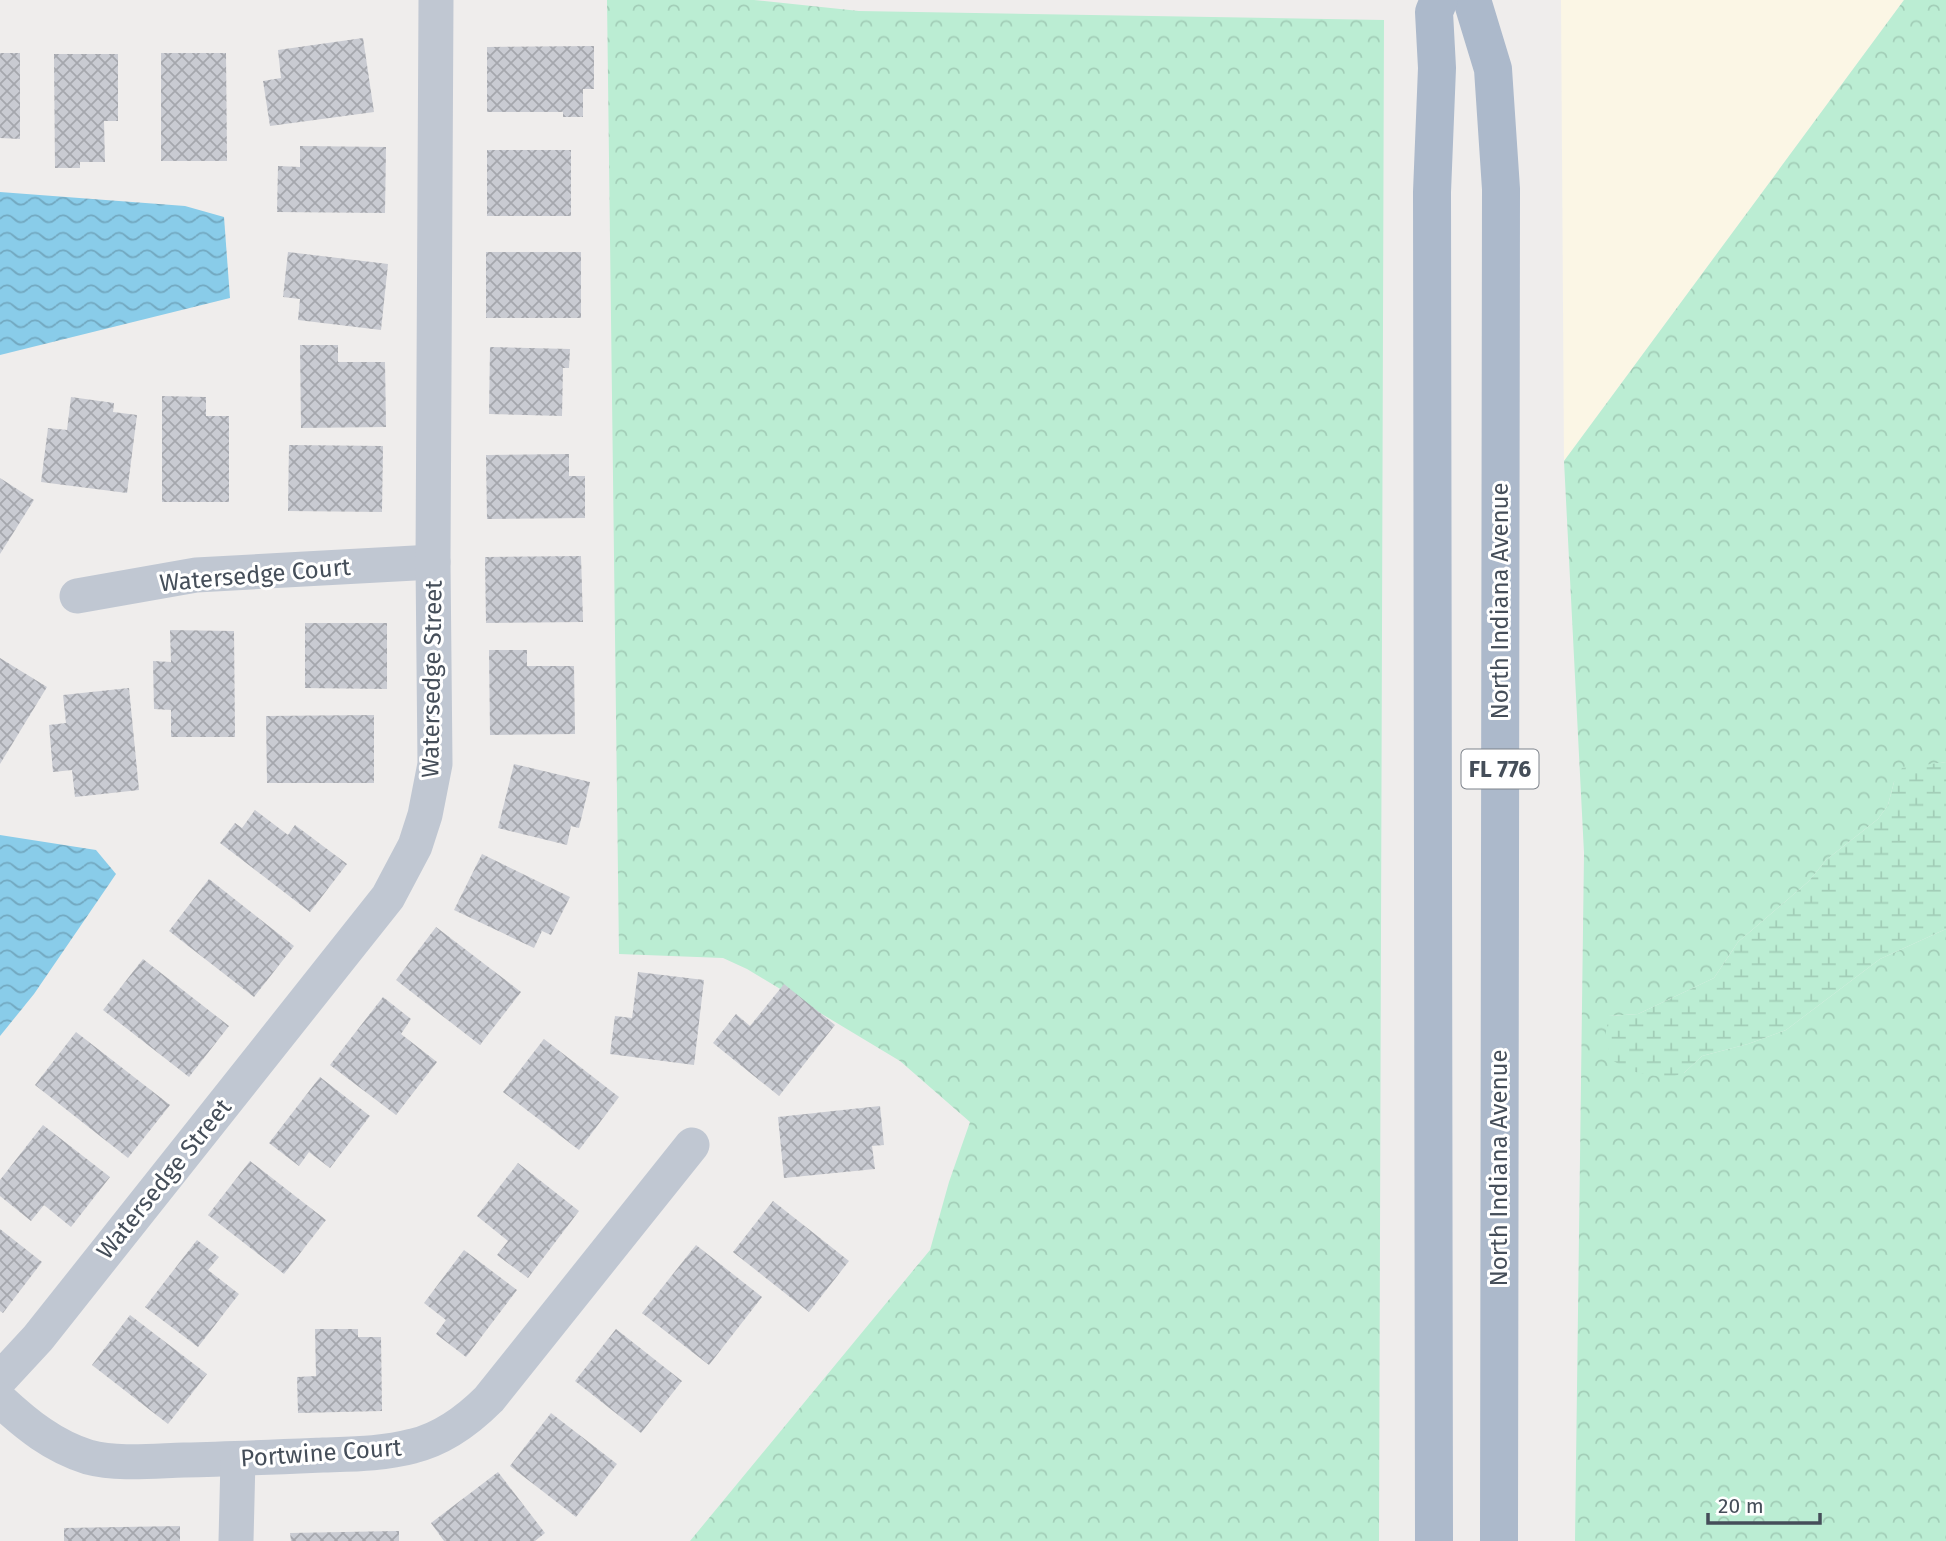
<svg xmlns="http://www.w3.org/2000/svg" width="1946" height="1541" font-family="'Fira Sans',sans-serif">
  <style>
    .commercial { fill: #fbf6e5 }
    .forest { fill: url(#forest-crowns) }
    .wetland { fill: url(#wetland-marsh) }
    .water { fill: url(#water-waves) }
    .building { fill: url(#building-cross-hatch) }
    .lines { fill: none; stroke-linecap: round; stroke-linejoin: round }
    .minor { stroke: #c0c7d2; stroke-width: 35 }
    .primary { stroke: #acb9cb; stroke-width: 38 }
    .labels { text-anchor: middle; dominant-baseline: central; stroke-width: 6; stroke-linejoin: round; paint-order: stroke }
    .shield { fill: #fff; stroke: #7d838b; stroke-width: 2 }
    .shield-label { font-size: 23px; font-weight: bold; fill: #454e59 }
    .street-label { font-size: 24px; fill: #454e59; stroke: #fff }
  </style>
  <defs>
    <pattern id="forest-crowns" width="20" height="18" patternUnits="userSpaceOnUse" patternTransform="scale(1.75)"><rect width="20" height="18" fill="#bbedd3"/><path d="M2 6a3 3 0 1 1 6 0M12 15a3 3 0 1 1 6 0" fill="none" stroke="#a2cdb7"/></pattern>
    <pattern id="wetland-marsh" width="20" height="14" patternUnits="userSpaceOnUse" patternTransform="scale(1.75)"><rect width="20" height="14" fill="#bbedd3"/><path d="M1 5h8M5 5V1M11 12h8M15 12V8" fill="none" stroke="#a2cdb7"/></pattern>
    <pattern id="water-waves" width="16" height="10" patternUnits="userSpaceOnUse" patternTransform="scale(1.75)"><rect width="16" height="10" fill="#89cce9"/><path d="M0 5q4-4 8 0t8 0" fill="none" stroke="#72a8c0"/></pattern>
    <pattern id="building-cross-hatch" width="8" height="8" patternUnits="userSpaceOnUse" patternTransform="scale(1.75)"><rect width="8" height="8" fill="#c9cbd2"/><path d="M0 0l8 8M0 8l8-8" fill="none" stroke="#a5a7ad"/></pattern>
  </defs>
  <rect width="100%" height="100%" fill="#efedec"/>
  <polygon class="commercial" points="1561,0 1904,0 1564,461"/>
  <g class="forest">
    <polygon points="607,0 754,0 859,11 1384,20 1379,1541 690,1541 930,1250 949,1182 970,1122 900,1061 747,969 723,958 619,954"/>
    <polygon points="1904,0 1946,0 1946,762 1928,765 1894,782 1888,805 1878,819 1826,860 1809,881 1738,942 1714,978 1638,1014 1609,1016 1684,1073 1702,1056 1748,1044 1786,1030 1880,959 1946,929 1946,1541 1575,1541 1584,853 1564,461"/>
  </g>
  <polygon class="wetland" points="1946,762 1946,929 1880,959 1786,1030 1748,1044 1702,1056 1684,1073 1668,1078 1630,1071 1612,1060 1605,1037 1609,1016 1638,1014 1714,978 1738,942 1809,881 1826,860 1878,819 1888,805 1894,782 1902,768"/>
  <g class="water">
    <polygon points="0,192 185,206 224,217 230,298 0,355"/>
    <polygon points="0,835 96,850 116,874 34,994 0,1036"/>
  </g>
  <g class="building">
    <polygon points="363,38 374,112 270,126 263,81 281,78 278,50"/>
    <polygon points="594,46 594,89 583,89 583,117 563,117 563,112 487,112 487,47"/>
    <polygon points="0,53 20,53 20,139 0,138"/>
    <polygon points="161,53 226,53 227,161 161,161"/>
    <polygon points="54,54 118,54 118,121 104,121 105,162 80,162 80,168 55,168"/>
    <polygon points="300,146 386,147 385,213 277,212 278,166 300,167"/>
    <rect x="487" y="150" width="84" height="66"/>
    <polygon points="288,252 388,264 381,330 298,320 300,299 283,297"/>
    <rect x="486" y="252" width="95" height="66"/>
    <polygon points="300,345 338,345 338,362 385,362 386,427 301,428"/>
    <polygon points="490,347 570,349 569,368 563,368 562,416 489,414"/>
    <polygon points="162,396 206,397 206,416 229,416 229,502 162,502"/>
    <polygon points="71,397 114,403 113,412 137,415 127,493 41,482 48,428 67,430"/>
    <polygon points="289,445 383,446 382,512 288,511"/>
    <polygon points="569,454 569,476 585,476 585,518 487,519 486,455"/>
    <polygon points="0,478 34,500 0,554"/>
    <polygon points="581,556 583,622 486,623 485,557"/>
    <polygon points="305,623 387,623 387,689 305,688"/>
    <polygon points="170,630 234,631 235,737 171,737 171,710 154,709 153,661 171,662"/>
    <polygon points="489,650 527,650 527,666 574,666 575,734 490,735"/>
    <polygon points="0,658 47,687 0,764"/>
    <polygon points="129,688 139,790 75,797 72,770 53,772 49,725 66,723 63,695"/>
    <polygon points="374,715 374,783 267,783 266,716"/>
    <polygon points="514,764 590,782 579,828 571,826 567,845 498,828"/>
    <polygon points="255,810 288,835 295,825 347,864 310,912 220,843 235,823 242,828"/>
    <polygon points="482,854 570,897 551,935 542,931 534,948 454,910"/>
    <polygon points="209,879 294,946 254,997 169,931"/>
    <polygon points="436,927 521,992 480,1045 396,980"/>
    <polygon points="143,959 229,1026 189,1077 103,1010"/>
    <polygon points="638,972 704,980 694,1065 610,1054 615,1016 632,1018"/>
    <polygon points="784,984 835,1025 779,1096 713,1043 736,1014 750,1026"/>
    <polygon points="383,997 411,1019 401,1034 437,1062 396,1115 330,1065"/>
    <polygon points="76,1032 170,1105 128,1158 35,1085"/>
    <polygon points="544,1039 619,1097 579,1150 503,1092"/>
    <polygon points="320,1077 370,1116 330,1168 309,1152 299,1166 269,1143"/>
    <polygon points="880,1106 884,1145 872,1146 875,1169 784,1178 778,1117"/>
    <polygon points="43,1125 110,1177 71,1227 44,1205 31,1221 0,1196 0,1180"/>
    <polygon points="250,1161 326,1220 284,1274 208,1215"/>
    <polygon points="518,1163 579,1211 528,1278 497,1255 508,1241 477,1216"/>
    <polygon points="773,1201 849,1261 809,1312 733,1252"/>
    <polygon points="0,1229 42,1262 3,1313 0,1311"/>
    <polygon points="197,1240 219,1257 208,1270 239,1294 198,1347 145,1307"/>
    <polygon points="696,1245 762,1297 709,1365 642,1313"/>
    <polygon points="464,1250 517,1290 466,1357 436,1334 446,1320 424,1303"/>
    <polygon points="130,1315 207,1374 168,1424 92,1365"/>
    <polygon points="315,1329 358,1329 358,1337 381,1337 382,1411 298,1413 297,1377 316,1376"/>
    <polygon points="616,1329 682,1381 641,1433 575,1381"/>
    <polygon points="551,1413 617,1464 576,1517 510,1466"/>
    <polygon points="498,1472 545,1533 535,1541 444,1541 431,1523"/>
    <polygon points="180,1526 180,1541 64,1541 64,1528"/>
    <polygon points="399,1531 399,1541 291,1541 290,1533"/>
  </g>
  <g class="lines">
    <g class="minor">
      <polyline points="77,596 196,575 433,562"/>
      <polyline points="0,1379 38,1338 388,897 415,846 425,815 435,764 433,562 436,0"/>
      <path d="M0 1400C27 1425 53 1446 88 1457 118 1465 153 1461 184 1460 230 1459 276 1457 323 1455 353 1454 383 1454 413 1446 442 1439 468 1420 489 1399L692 1145"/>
      <polyline points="236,1541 238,1459"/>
    </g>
    <g class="primary">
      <polyline points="1472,0 1493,69 1501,189 1499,1541"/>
      <polyline points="1434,1541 1432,192 1437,68 1434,12 1439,0"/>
    </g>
  </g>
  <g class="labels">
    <rect class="shield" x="1461.5" y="749.5" width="77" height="39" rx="5"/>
    <g class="shield-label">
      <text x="1500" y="769">FL 776</text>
    </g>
    <g class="street-label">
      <text transform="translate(255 575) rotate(-5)">Watersedge Court</text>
      <text transform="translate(1500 601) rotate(-90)">North Indiana Avenue</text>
      <text transform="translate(432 679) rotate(-89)">Watersedge Street</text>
      <text transform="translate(1499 1168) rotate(-90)">North Indiana Avenue</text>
      <text transform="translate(164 1179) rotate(-51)">Watersedge Street</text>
      <text transform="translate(321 1453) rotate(-4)">Portwine Court</text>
    </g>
  </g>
  <path d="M1708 1513v10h112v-10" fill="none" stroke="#454e59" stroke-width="3.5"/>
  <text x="1718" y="1513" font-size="21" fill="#454e59" stroke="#ffffff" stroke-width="5" paint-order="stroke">20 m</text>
</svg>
